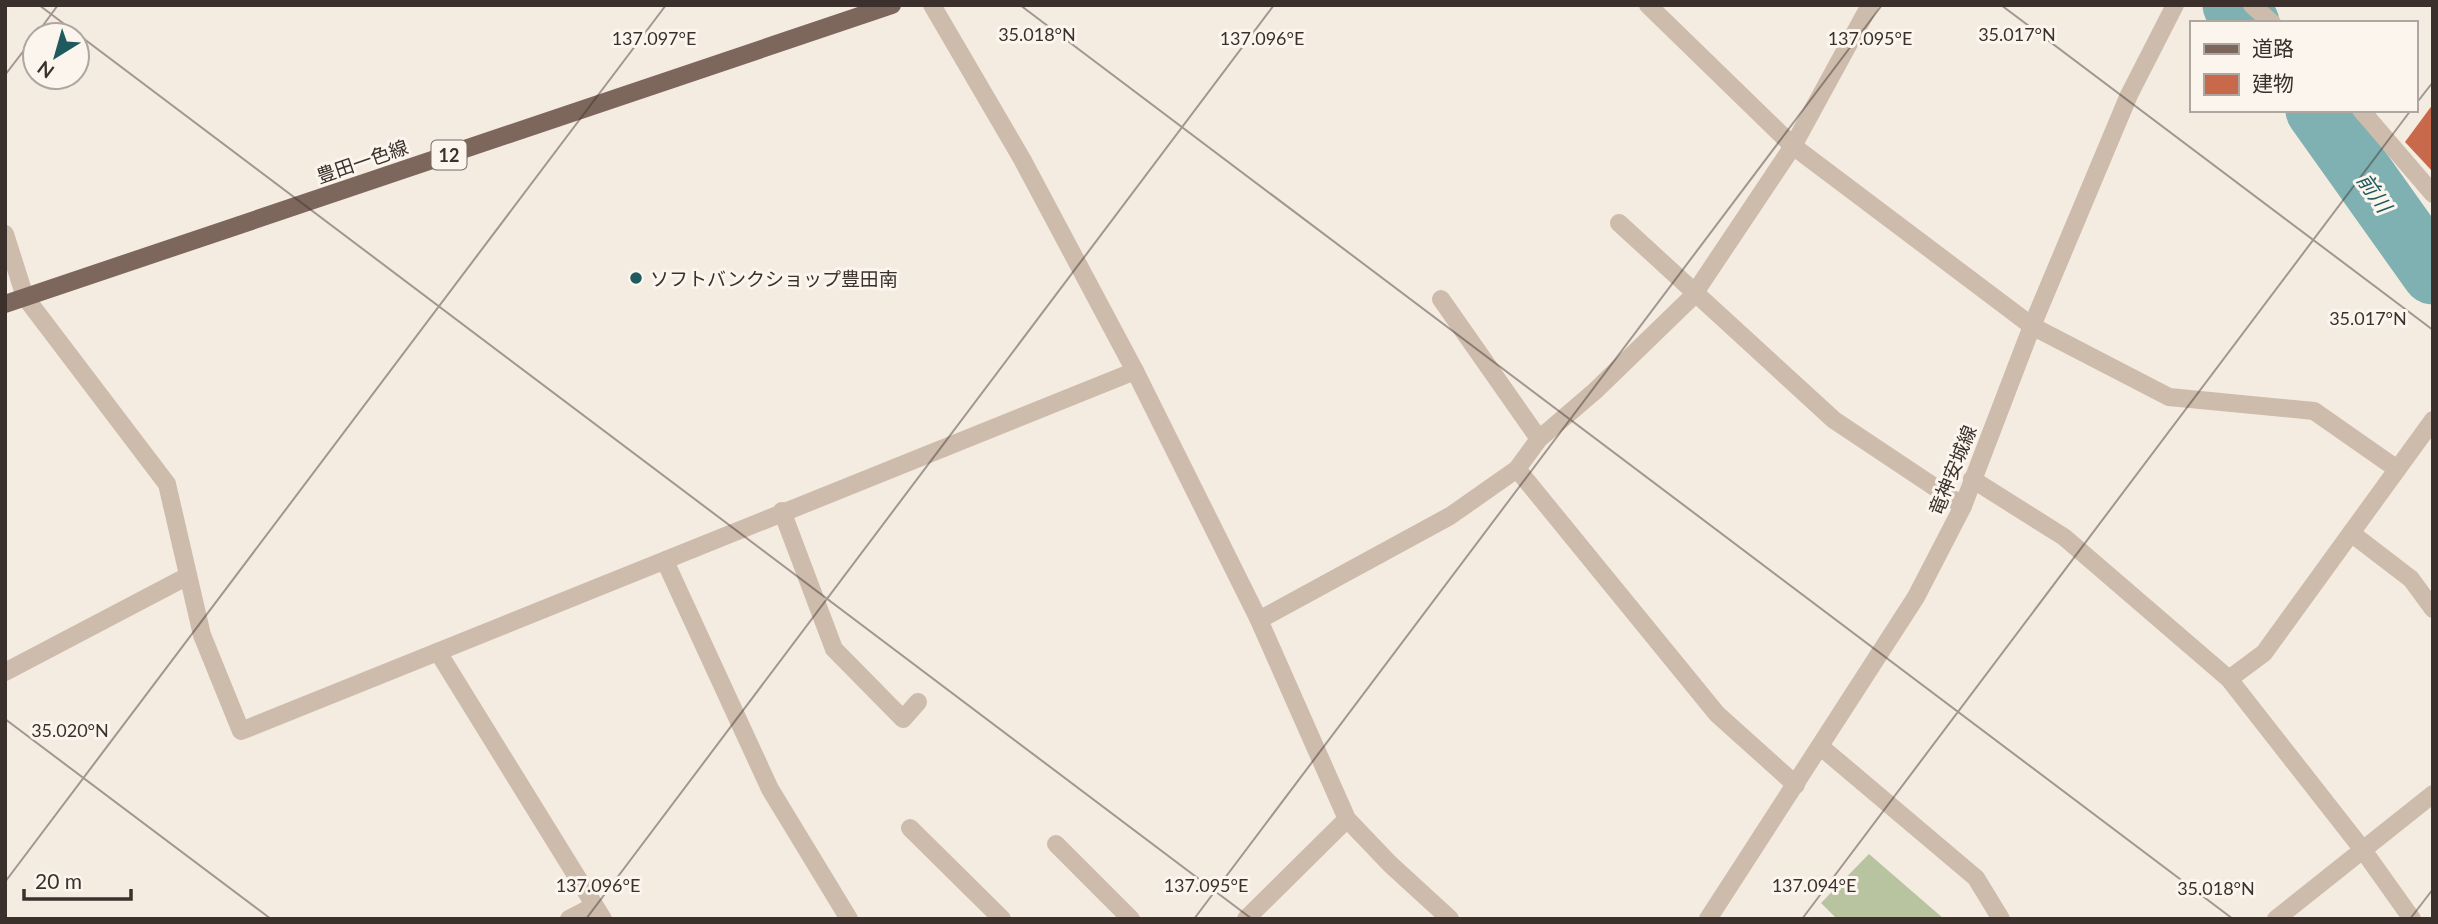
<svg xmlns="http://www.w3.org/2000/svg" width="2438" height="924" font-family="Lato,'Noto Sans JP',sans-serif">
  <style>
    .green { fill: #b8c4a0 }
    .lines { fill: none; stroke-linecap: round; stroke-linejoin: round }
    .river { stroke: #7fb0b2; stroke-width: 63 }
    .building { fill: #c8694b }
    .minor { stroke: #cdbbac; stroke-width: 18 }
    .major { stroke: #7d675c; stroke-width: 18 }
    .ticks { fill: none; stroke: #3b302b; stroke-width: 2; stroke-opacity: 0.45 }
    .poi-dot { fill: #1f5a5e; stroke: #fbf5ee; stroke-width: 2.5 }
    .labels { text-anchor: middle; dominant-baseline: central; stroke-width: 6; stroke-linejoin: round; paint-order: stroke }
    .shield { fill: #fbf5ee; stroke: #756b66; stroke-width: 2 }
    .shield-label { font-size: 18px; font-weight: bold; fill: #3b302b }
    .street-label { font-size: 19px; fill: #3b302b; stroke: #fbf5ee }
    .poi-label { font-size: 19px; fill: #3b302b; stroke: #fbf5ee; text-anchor: start }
    .water-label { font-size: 21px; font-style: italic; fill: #1f5a5e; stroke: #fbf5ee }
    .ticks-label { font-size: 18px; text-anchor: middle; fill: #3b302b; stroke: #fbf5ee; stroke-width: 6; stroke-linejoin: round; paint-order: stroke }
  </style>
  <rect width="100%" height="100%" fill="#f4ebe1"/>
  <polygon class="green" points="1869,854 1944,919 1837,919 1821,903"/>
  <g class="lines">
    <g class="river">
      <polyline points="2234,5 2248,23"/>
      <polyline points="2317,110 2433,273"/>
    </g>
  </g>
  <polygon class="building" points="2433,104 2433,172 2405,142"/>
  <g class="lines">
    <g class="minor">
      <polyline points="932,5 1022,159 1135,371 1259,620 1347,819 1390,864 1450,919"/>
      <polyline points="1648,5 1793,146 2032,326 2169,397 2314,411 2397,469"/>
      <polyline points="2252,5 2272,23"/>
      <polyline points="2361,110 2433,194"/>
      <polyline points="1619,223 1834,420 1963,506"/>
      <polyline points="5,234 25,297 167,484 202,635 241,731 1135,371"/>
      <polyline points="1441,299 1539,439"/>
      <polyline points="1517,469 1717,714 1796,785"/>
      <polyline points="1972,479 2064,537 2229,679 2363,850 2412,919"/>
      <polyline points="782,511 834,649 903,719 918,702"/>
      <polyline points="2351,533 2411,579 2433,609"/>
      <polyline points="665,561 770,789 849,919"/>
      <polyline points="1259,620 1450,516 1517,469 1539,439 1595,391 1692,297 1793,146 1870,5"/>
      <polyline points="438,652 603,919"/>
      <polyline points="5,672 186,577"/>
      <polyline points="2229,679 2264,653 2433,420"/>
      <polyline points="1821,747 1976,878 2001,919"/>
      <polyline points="910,828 1002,919"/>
      <polyline points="1056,844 1131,919"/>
      <polyline points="569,919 594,906"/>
      <polyline points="1246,919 1347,819"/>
      <polyline points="1708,919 1916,597 1963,506 2032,326 2129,95 2175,5"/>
      <polyline points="2276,919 2433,794"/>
    </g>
    <polyline class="major" points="5,304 892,5"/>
  </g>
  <path class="ticks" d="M39 5 1252 919M1020 5 2233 919M2001 5 2433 330M36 35 58 5M5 75 35 36M2415 105 2433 82M5 719 271 919M5 882 666 5M586 919 1274 5M1194 919 1882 5M1802 919 2411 110M2410 919 2433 889"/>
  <circle class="poi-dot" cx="636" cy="278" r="7"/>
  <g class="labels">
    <rect class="shield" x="431.5" y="140.5" width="35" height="29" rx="5"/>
    <g class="shield-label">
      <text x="449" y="155">12</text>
    </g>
    <g class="street-label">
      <text transform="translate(362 161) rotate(-19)">豊田一色線</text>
      <text transform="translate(1952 470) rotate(-68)">竜神安城線</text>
    </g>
    <g class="poi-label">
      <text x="650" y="278">ソフトバンクショップ豊田南</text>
    </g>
    <g class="water-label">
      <text transform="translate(2375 192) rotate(55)">前川</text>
    </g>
  </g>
  <g class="ticks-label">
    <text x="1037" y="41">35.018°N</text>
    <text x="2017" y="41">35.017°N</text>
    <text x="654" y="45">137.097°E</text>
    <text x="1262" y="45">137.096°E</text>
    <text x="1870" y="45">137.095°E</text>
    <text x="2368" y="325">35.017°N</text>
    <text x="70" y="737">35.020°N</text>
    <text x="598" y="892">137.096°E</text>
    <text x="1206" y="892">137.095°E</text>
    <text x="1814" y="892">137.094°E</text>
    <text x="2216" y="895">35.018°N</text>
  </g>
  <rect width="2438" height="924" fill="none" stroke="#3b302b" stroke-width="14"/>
  <rect x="2190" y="21" width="228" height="91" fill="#fbf5ee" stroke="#aea6a0" stroke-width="2"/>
  <rect x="2204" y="44" width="35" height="10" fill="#7d675c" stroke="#aea6a0" stroke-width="2"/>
  <text x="2252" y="56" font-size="21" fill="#3b302b">道路</text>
  <rect x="2204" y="74" width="35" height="21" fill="#c8694b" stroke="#aea6a0" stroke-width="2"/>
  <text x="2252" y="91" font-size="21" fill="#3b302b">建物</text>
  <g transform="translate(56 56) rotate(217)"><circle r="33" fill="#fbf5ee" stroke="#aea6a0" stroke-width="2"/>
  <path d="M0-5L12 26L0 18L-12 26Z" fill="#1f5a5e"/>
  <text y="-10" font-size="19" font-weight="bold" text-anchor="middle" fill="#3b302b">N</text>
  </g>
  <path d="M24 889v10h107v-10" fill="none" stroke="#3b302b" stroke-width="3.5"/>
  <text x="35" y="889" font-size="21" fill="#3b302b" stroke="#fbf5ee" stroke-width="5" paint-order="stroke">20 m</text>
</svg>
